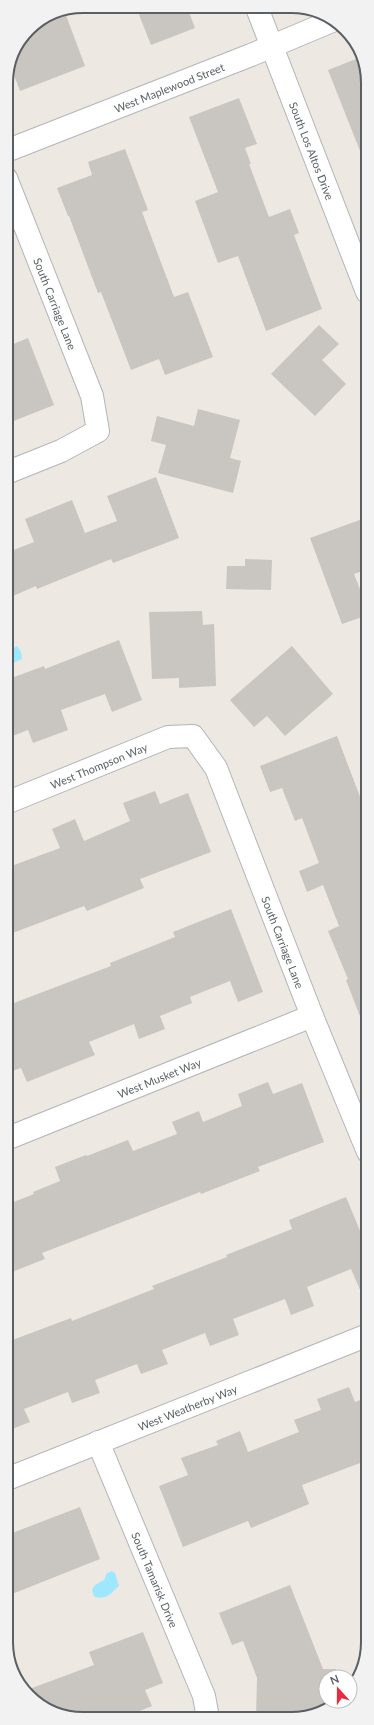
<svg xmlns="http://www.w3.org/2000/svg" width="374" height="1725" font-family="Lato,sans-serif">
  <style>
    .water { fill: #9ee8ff }
    .building { fill: #c9c5c0 }
    .lines { fill: none; stroke-linecap: round; stroke-linejoin: round }
    .minor-casing { stroke: #b2b5b9; stroke-width: 24 }
    .minor { stroke: #fff; stroke-width: 22 }
    .labels { text-anchor: middle; dominant-baseline: central; stroke-width: 3; stroke-linejoin: round; paint-order: stroke }
    .street-label { font-size: 11px; fill: #595f62; stroke: #fff }
    .rim { fill: none; stroke: #595f62; stroke-width: 2 }
  </style>
  <rect width="100%" height="100%" fill="#ede8e1"/>
  <g class="water">
    <polygon points="14,646 14,648 17,646 21,652 22,659 6,666 6,649"/>
    <path d="M112 1571 115 1573 119 1586C111 1592 109 1600 95 1597 88 1587 97 1584 104 1580L107 1573Z"/>
  </g>
  <g class="building">
    <polygon points="136,7 187,7 195,28 151,45"/>
    <polygon points="64,10 85,66 20,91 11,67 29,28 54,12"/>
    <polygon points="356,59 367,89 366,166 328,70"/>
    <polygon points="239,98 257,144 245,148 251,164 249,164 269,217 290,209 299,233 294,235 322,309 266,331 238,256 218,263 195,201 218,192 189,117"/>
    <polygon points="125,149 148,210 142,212 174,297 188,292 213,357 165,375 159,359 131,370 101,292 98,293 69,216 68,216 57,188 92,175 88,162"/>
    <polygon points="319,325 339,344 322,360 346,384 315,416 271,374"/>
    <polygon points="28,338 54,405 6,424 6,347"/>
    <polygon points="198,409 240,420 230,458 241,461 233,493 158,473 166,445 151,441 157,416 194,426"/>
    <polygon points="156,477 179,538 113,563 111,559 37,589 36,586 6,599 6,553 34,542 25,519 72,500 85,533 117,521 107,496"/>
    <polygon points="368,517 368,569 354,574 368,610 368,615 342,624 310,538"/>
    <polygon points="245,559 272,560 271,590 226,589 227,566 245,566"/>
    <polygon points="202,611 203,625 214,624 216,686 179,688 179,678 152,679 149,612"/>
    <polygon points="119,640 142,700 112,712 105,694 61,710 68,730 33,743 28,730 10,737 6,726 6,680 44,666 45,669"/>
    <polygon points="292,646 333,694 285,736 267,716 254,727 230,700"/>
    <polygon points="337,736 362,802 368,800 368,1032 366,1032 346,980 348,979 328,931 339,926 323,885 307,892 299,871 319,863 302,818 295,821 282,788 270,792 260,766"/>
    <polygon points="155,791 160,804 188,793 211,852 140,879 144,888 87,911 84,906 10,934 6,924 6,868 60,848 52,829 75,819 84,841 130,821 123,803"/>
    <polygon points="231,909 263,992 238,1002 230,981 190,997 192,1003 160,1016 165,1029 139,1039 134,1024 89,1042 95,1055 27,1082 21,1068 6,1073 6,1006 111,966 110,963 175,937 173,932"/>
    <polygon points="268,1082 273,1094 302,1083 324,1142 258,1167 260,1171 201,1194 200,1192 42,1253 45,1259 12,1272 7,1258 6,1205 34,1194 33,1192 60,1181 55,1167 86,1155 87,1156 128,1140 133,1151 177,1134 172,1122 199,1111 203,1122 242,1106 238,1094"/>
    <polygon points="346,1197 368,1250 368,1308 351,1269 307,1287 314,1306 291,1315 285,1299 233,1319 239,1335 210,1346 205,1333 162,1350 168,1364 141,1374 137,1364 95,1380 100,1393 72,1403 68,1392 24,1409 30,1422 7,1431 7,1342 71,1318 72,1321 154,1289 152,1286 227,1257 226,1255 292,1229 289,1220"/>
    <polygon points="349,1387 355,1402 368,1397 368,1460 302,1485 309,1504 251,1528 248,1521 183,1547 159,1486 188,1475 181,1458 218,1445 216,1441 240,1431 248,1452 299,1432 294,1420 321,1410 317,1399"/>
    <polygon points="80,1507 100,1559 7,1596 7,1535"/>
    <polygon points="290,1585 323,1669 336,1669 336,1677 326,1677 326,1701 334,1701 301,1718 256,1718 257,1678 243,1641 232,1645 219,1613"/>
    <polygon points="143,1632 163,1683 145,1690 152,1706 123,1718 67,1717 25,1693 24,1691 94,1665 89,1652"/>
  </g>
  <g class="lines">
    <defs>
      <g id="minor">
        <path id="s1" d="M257 8 367 292"/>
        <path id="s2" d="M6 151 251 55 332 21"/>
        <path id="s3" d="M6 178 92 396 98 431 61 451 6 473"/>
        <path id="s4" d="M6 803 168 737 193 736 216 768 312 1016 368 1152"/>
        <path id="s5" d="M6 1139 312 1016"/>
        <path id="s6" d="M98 1442 204 1696 208 1718"/>
        <path id="s7" d="M7 1479 368 1335"/>
      </g>
    </defs>
    <use href="#minor" class="minor-casing"/>
    <use href="#minor" class="minor"/>
  </g>
  <g class="labels">
    <g class="street-label">
      <text stroke="none"><textPath href="#s2" startOffset="175">West Maplewood Street</textPath></text>
      <text stroke="none"><textPath href="#s1" startOffset="153">South Los Altos Drive</textPath></text>
      <text stroke="none"><textPath href="#s3" startOffset="135">South Carriage Lane</textPath></text>
      <text stroke="none"><textPath href="#s4" startOffset="100">West Thompson Way</textPath></text>
      <text stroke="none"><textPath href="#s4" startOffset="426">South Carriage Lane</textPath></text>
      <text stroke="none"><textPath href="#s5" startOffset="165">West Musket Way</textPath></text>
      <text stroke="none"><textPath href="#s7" startOffset="194">West Weatherby Way</textPath></text>
      <text stroke="none"><textPath href="#s6" startOffset="149">South Tamarisk Drive</textPath></text>
    </g>
  </g>
  <path d="M0 0H374V1725H0ZM83 13H291A70 70 0 0 1 361 83V1642A70 70 0 0 1 291 1712H83A70 70 0 0 1 13 1642V83A70 70 0 0 1 83 13Z" fill="#f2f2f2" fill-rule="evenodd"/>
  <path class="rim" d="M83 13H291A70 70 0 0 1 361 83V1642A70 70 0 0 1 291 1712H83A70 70 0 0 1 13 1642V83A70 70 0 0 1 83 13Z"/>
  <g transform="translate(338 1689) rotate(339)"><circle r="19" fill="#ffffff" stroke="#bdbfc0"/>
  <path d="M0-3L7 15L0 10L-7 15Z" fill="#e82b41"/>
  <text y="-6" font-size="11" font-weight="bold" text-anchor="middle" fill="#595f62">N</text>
  </g>
</svg>
